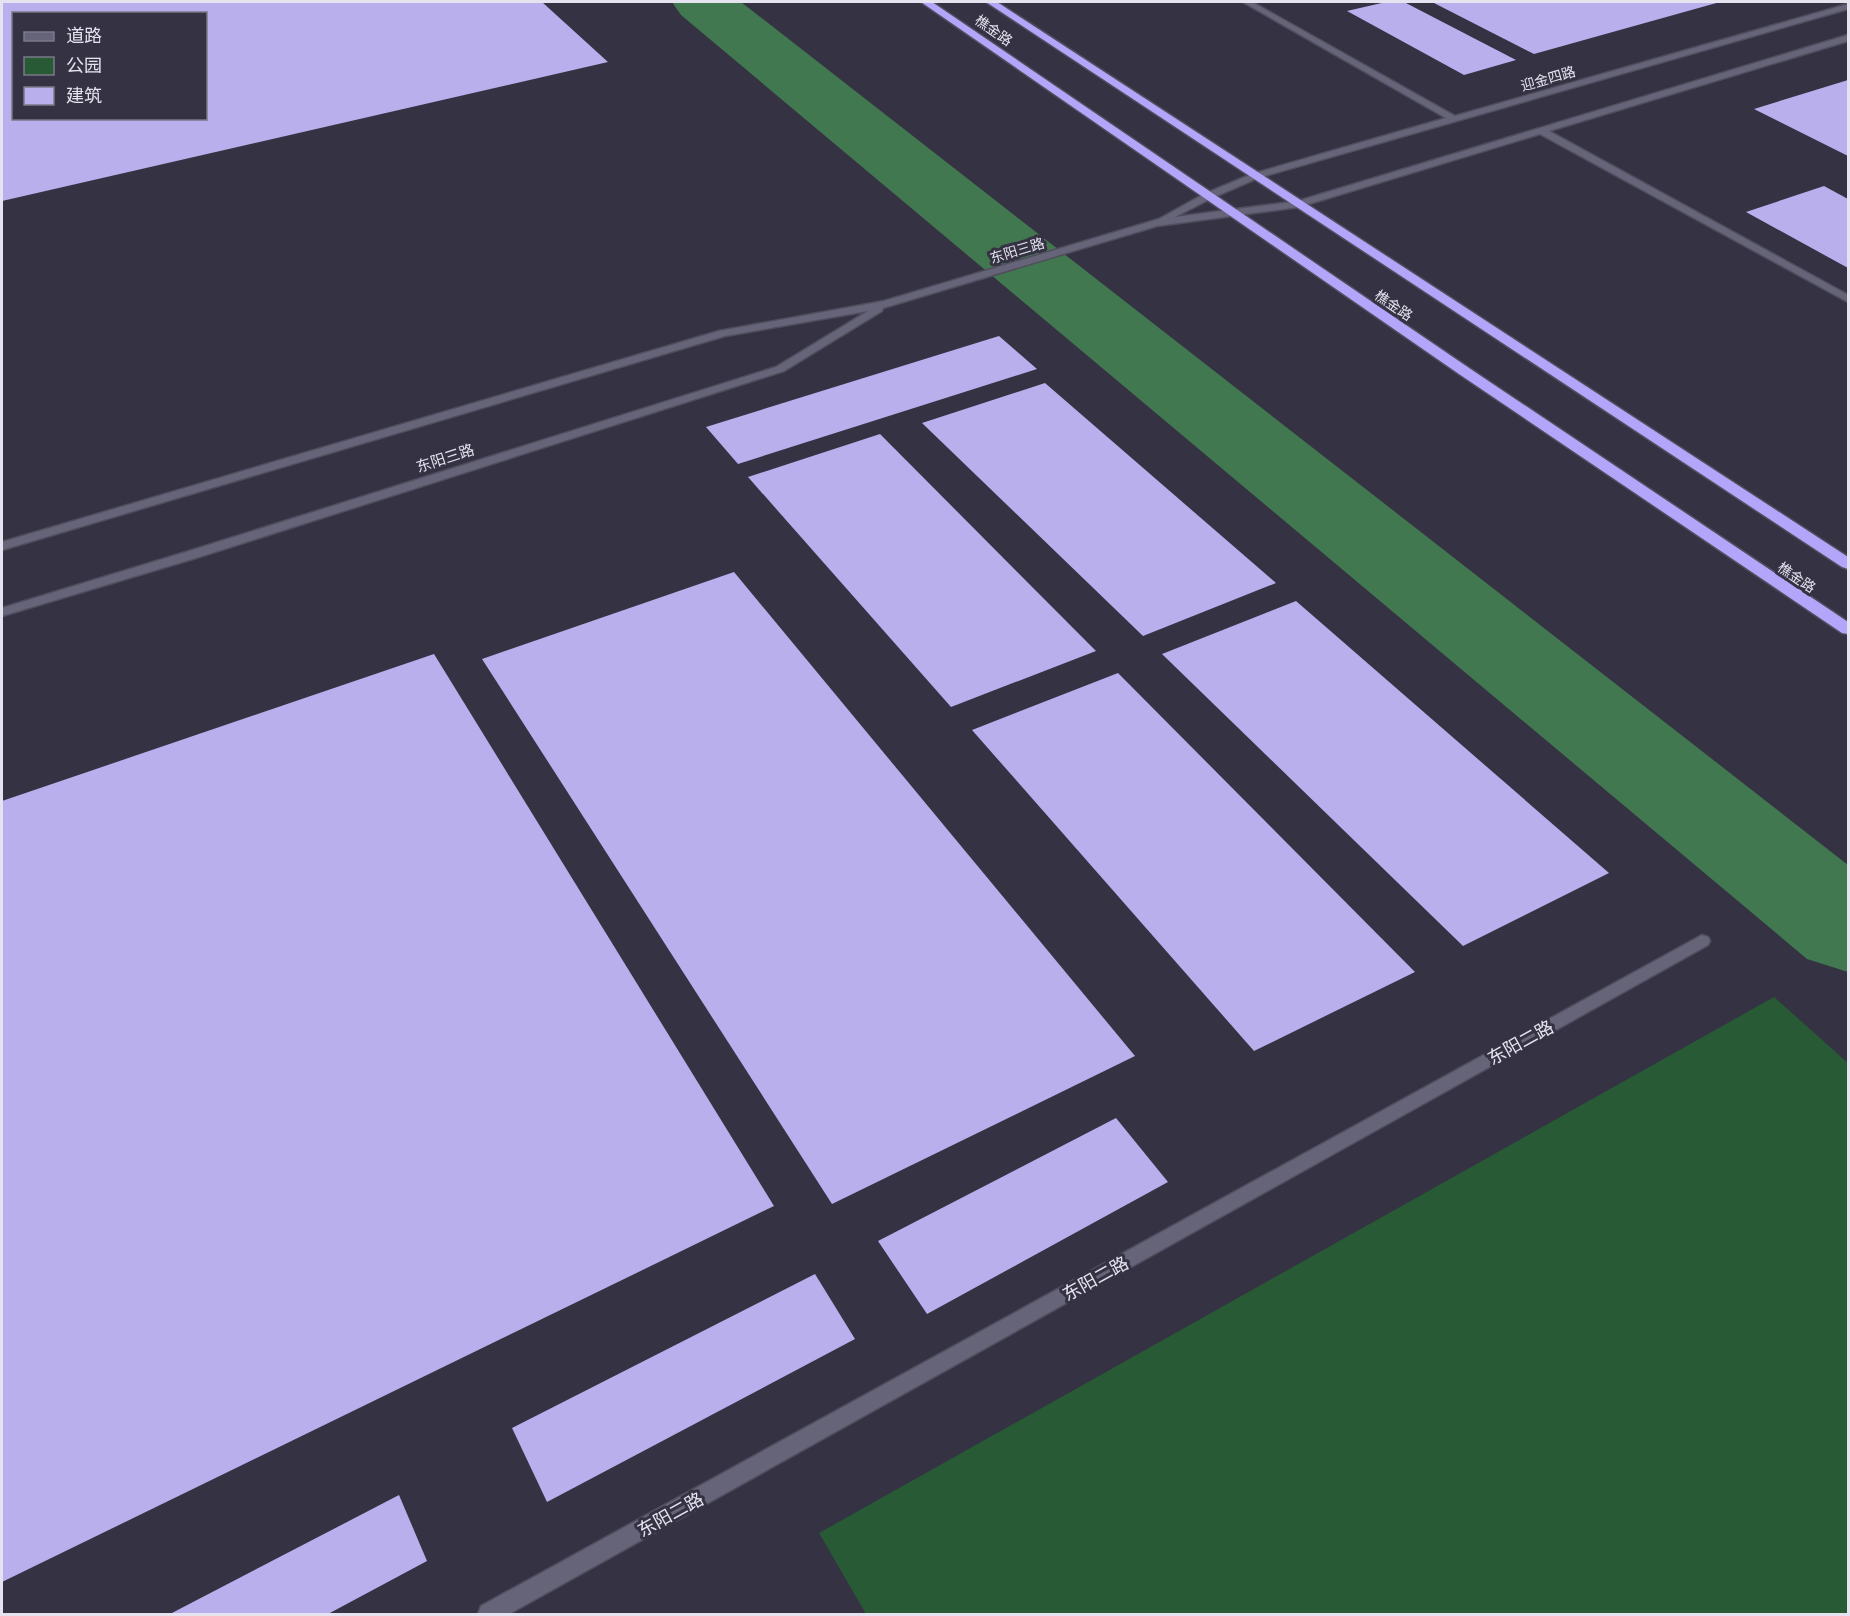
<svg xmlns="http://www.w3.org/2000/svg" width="1850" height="1616" font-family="Manrope,'Noto Sans SC',sans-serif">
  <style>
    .green { fill: #275a35 }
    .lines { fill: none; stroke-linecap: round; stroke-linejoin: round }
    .river { fill: #427850; fill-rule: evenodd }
    .building { fill: #b8afec; fill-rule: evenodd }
    .minor-casing { stroke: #504e5e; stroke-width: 3 }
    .highway-casing { stroke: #504e5e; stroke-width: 3 }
    .minor { fill: #666478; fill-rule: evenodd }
    .highway { fill: #b3a6fa; fill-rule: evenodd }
    .labels { text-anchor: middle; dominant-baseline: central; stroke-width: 6; stroke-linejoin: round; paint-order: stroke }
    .far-street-label { font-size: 14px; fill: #e4e3ef; stroke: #353244 }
    .street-label { font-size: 15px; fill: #e4e3ef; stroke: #353244 }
    .near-street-label { font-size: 18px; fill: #e4e3ef; stroke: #353244 }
  </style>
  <rect width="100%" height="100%" fill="#353244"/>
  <polygon class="green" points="1774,997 1848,1063 1848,1614 866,1614 819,1533"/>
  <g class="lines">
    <polygon class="river" points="672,2 741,2 1848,865 1848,972 1807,959 681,15"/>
  </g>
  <g class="building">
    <path d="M2 2H542L608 62 2 201ZM14 14H206V118H14Z"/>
    <polygon points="1386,2 1404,2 1516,60 1464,75 1347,11"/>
    <polygon points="1432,2 1720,2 1534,54"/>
    <polygon points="1848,80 1848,156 1754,109"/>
    <polygon points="1824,186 1848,199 1848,268 1746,212"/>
    <polygon points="999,336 1037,369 738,464 706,427"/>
    <polygon points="1045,383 1276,583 1143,636 922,423"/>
    <polygon points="880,434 1096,651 951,707 748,477"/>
    <polygon points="734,572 1135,1056 832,1204 482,659"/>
    <polygon points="1296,601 1609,873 1463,946 1162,654"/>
    <polygon points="434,654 774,1206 2,1582 2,801"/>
    <polygon points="1118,673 1415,972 1254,1051 972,730"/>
    <polygon points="1116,1118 1168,1182 927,1314 878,1241"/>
    <polygon points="815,1274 855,1339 547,1502 512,1428"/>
    <polygon points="399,1495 427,1561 328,1614 170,1614"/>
  </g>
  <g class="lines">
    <defs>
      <g id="minor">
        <polygon points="1243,2 1252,2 1455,116 1848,4 1848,9 1258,178 1212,198 1175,217 1298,201 1848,35 1848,41 1549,131 1848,295 1848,302 1540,134 1299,207 1157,226 883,308 882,311 784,371 196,558 2,616 2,608 186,552 776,367 868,311 725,336 2,550 2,542 719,331 884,301 1159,219 1204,194 1252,174 1446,118"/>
        <polygon points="1702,935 1708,937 1710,941 1708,945 509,1614 478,1614 481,1606"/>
      </g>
      <g id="highway">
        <polygon points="921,2 932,2 1469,368 1848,622 1848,634 1842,633 1459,374"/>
        <polygon points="986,2 997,2 1848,557 1848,569 1842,567"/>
      </g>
    </defs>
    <use href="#minor" class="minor-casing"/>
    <use href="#highway" class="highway-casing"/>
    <use href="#minor" class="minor"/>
    <use href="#highway" class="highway"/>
  </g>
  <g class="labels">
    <g class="far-street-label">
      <text transform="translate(994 30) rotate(35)">樵金路</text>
      <text transform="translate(1548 78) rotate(-16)">迎金四路</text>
      <text transform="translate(1017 250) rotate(-17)">东阳三路</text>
      <text transform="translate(1394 305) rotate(34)">樵金路</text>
      <text transform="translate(1797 577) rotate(34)">樵金路</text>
    </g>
    <g class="street-label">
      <text transform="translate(445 458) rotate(-18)">东阳三路</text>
    </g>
    <g class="near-street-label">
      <text transform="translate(1520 1042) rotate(-29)">东阳二路</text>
      <text transform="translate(1095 1278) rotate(-29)">东阳二路</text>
      <text transform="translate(670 1514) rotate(-29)">东阳二路</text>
    </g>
  </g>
  <rect width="1850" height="1616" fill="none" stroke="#e4e3ef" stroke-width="6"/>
  <rect x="12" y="12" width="195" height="108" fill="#353244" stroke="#7b7988" stroke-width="1.5"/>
  <rect x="24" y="32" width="30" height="9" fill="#666478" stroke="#7b7988" stroke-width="1.5"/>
  <text x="66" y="42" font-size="18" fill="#e4e3ef">道路</text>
  <rect x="24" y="57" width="30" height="18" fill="#275a35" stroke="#7b7988" stroke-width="1.5"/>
  <text x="66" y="72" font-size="18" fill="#e4e3ef">公园</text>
  <rect x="24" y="87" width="30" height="18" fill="#b8afec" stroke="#7b7988" stroke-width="1.5"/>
  <text x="66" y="102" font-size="18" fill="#e4e3ef">建筑</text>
</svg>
